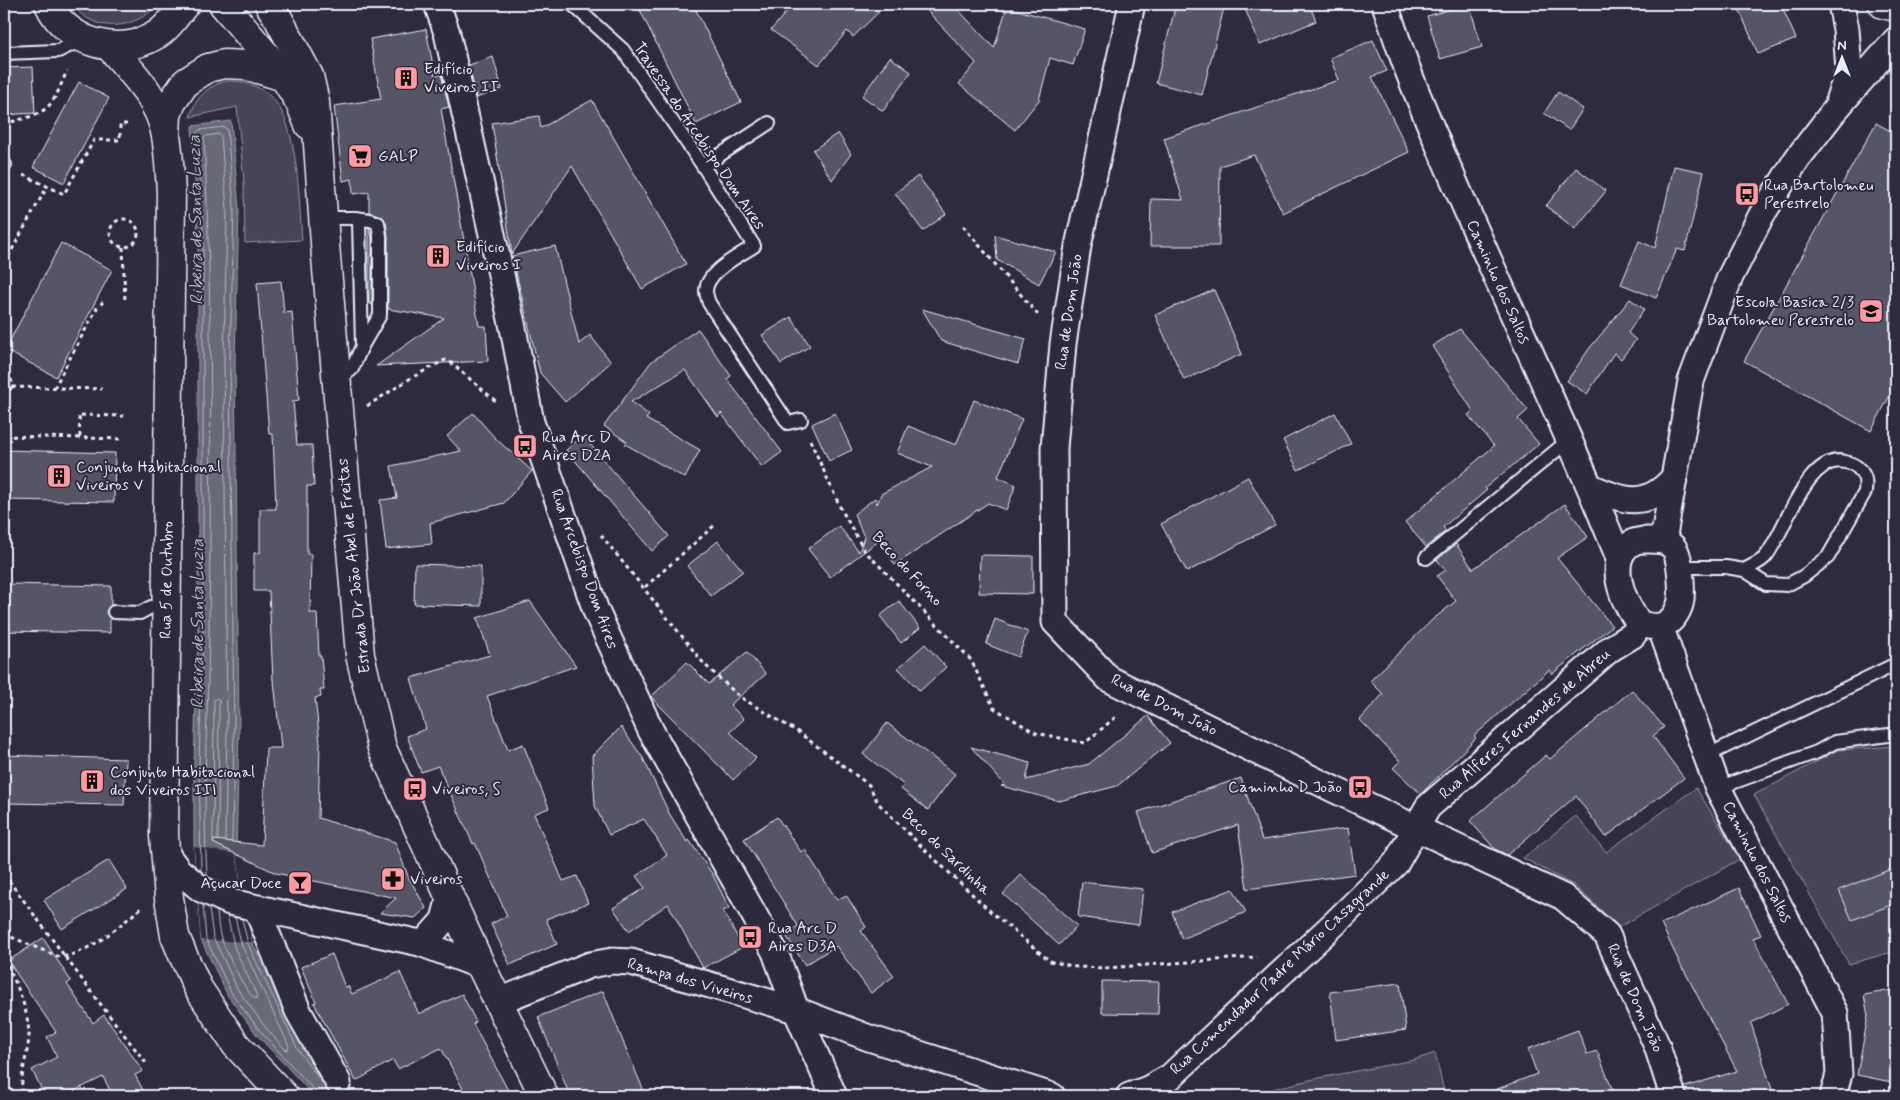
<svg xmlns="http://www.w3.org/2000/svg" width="1900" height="1100" font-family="Mynerve,sans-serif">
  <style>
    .green { fill: #464455; stroke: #979aa6 }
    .water { fill: #696978; stroke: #9c9fab }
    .pier { fill: #2f2a3d }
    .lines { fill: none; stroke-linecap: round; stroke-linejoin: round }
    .shore { stroke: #b5bbc5; stroke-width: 1 }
    .building { fill: #575565; stroke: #e8f1f8 }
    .lane-casing { stroke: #e8f1f8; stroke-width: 16 }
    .street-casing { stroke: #e8f1f8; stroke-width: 29 }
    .secondary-casing { stroke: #e8f1f8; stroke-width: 31 }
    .path { stroke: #e8f1f8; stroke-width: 3; stroke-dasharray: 4 4; stroke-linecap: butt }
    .lane { stroke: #2f2a3d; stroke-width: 12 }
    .street { stroke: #2f2a3d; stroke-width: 25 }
    .secondary { stroke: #2f2a3d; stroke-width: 28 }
    .labels { text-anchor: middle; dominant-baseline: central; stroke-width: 4; stroke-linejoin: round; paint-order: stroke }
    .poi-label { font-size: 16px; fill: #e8f1f8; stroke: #2f2a3d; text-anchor: start }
    .street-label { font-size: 16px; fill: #e8f1f8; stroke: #2f2a3d }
    .water-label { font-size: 18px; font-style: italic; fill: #afb4be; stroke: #2f2a3d }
  </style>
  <rect width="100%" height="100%" fill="#2f2a3d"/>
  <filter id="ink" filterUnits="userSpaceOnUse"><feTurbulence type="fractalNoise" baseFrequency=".02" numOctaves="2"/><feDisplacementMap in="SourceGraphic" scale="10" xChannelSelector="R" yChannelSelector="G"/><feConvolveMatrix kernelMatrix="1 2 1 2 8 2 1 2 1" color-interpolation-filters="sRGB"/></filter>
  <g filter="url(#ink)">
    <g class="green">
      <path d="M72 4H159C134 30 95 35 72 4Z"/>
      <path d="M227 81C245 81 259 85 272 98 299 124 299 204 302 240L245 243 244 182 237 107 190 117C195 98 208 85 227 81Z"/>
      <polygon points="1896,746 1896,951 1849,964 1754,795 1838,750"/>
      <polygon points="1696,788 1740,859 1619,927 1575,886 1523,858 1576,816 1606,852"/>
      <polygon points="1435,1053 1445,1096 1243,1096 1314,1079 1414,1060"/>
    </g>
    <polygon class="water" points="231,121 239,208 235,360 239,730 236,854 241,887 252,942 303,1048 338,1096 314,1096 257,1035 228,996 201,940 194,847 194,764 198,632 198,237 192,126"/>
    <polygon class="pier" points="194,847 236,854 241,887 252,942 201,940"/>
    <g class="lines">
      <g class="shore">
        <polyline points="213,839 214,700 217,698 219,700 218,839"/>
        <polyline points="201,871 199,764 203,632 203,237 197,132 199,130 224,127 227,129 234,208 230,360 234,730 232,841"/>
        <path d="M207 876C202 795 208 713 209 632 211 467 213 302 204 138L206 136 218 134 221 136 227 209 224 360 227 730 225 840"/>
        <polyline points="203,905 206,939 232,994 261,1032 315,1091 317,1096"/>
        <polyline points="209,908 213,937 238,990 266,1028 285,1049 288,1050 289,1046 242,946 235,917"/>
        <path d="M217 911C218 919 218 927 220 935 223 946 246 995 256 999L257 996 235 949 227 915"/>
        <polyline points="242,919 248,944 298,1050 332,1096"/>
      </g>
    </g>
    <g class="building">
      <polygon points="637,4 693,4 741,102 696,124"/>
      <polygon points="793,4 887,4 853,37 847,31 819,65 771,30"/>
      <polygon points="921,4 953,4 994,48 1007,7 1085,29 1073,65 1050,58 1039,100 1015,130 959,84 976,63"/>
      <polygon points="1176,4 1225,4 1202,95 1156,83"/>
      <polygon points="1243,4 1309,4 1316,21 1260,45"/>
      <polygon points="1469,4 1482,47 1440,59 1427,16"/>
      <polygon points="1737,4 1781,4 1796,39 1758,54"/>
      <polygon points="426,29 435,76 441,74 449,107 441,109 479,326 486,326 488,361 376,366 444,318 388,309 388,236 386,222 381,216 369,212 369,192 353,194 352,179 343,181 334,106 381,99 370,39"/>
      <polygon points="1373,40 1387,71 1372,77 1409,152 1283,213 1254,155 1220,166 1219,246 1150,246 1151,199 1183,200 1164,138 1339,80 1330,58"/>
      <polygon points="493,57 502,89 476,98 469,65"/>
      <polygon points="890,57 911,72 883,111 862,96"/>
      <polygon points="33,67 35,113 4,115 4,68"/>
      <polygon points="79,82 109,98 64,183 33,167"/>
      <polygon points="1558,92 1583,109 1569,130 1544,113"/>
      <polygon points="592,100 686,264 642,289 572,166 512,254 492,123 539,116 541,128"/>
      <polygon points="1876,123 1896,134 1896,384 1871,431 1744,361"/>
      <polygon points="838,133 851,154 832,180 813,150"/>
      <polygon points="1674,166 1704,172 1685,251 1677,249 1656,298 1621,284 1639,241 1655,248"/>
      <polygon points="1576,168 1606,191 1575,229 1546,206"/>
      <polygon points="918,176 946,214 923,231 895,193"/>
      <polygon points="369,228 372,237 372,305 369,303"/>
      <polygon points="995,235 1056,252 1039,284 997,260"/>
      <polygon points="61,243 112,270 56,377 5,350"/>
      <polygon points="555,246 579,344 590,335 611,362 565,402 540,373 512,256"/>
      <polygon points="281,281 284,313 292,312 299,400 293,401 297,445 312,445 314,486 307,486 307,554 311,554 310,613 317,613 319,656 321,656 324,690 320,690 321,697 315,698 320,743 318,818 395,842 408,876 426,908 415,918 380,913 396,898 276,873 213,843 214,840 262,845 266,748 281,748 274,681 273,681 269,591 254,591 254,553 260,553 260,509 276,509 273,434 269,434 257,283"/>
      <polygon points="1214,290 1242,354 1184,380 1155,315"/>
      <polygon points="1630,299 1644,309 1628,333 1636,340 1621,359 1614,353 1587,394 1567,381 1589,349"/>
      <polygon points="922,309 1026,339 1018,364 941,341"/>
      <polygon points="791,317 810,346 781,364 762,335"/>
      <polygon points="698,329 731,376 727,379 782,452 762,467 721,413 718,417 685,370 631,402 649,415 646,419 700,450 685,478 625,444 627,442 604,426 651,362"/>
      <polygon points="1460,329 1528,410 1518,419 1539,444 1485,488 1487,490 1443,527 1446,531 1426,547 1405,522 1494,446 1468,415 1473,411 1432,346"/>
      <polygon points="974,400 1022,419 998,477 1016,485 1006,510 988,503 895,565 880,540 830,577 808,549 839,526 859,552 864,537 854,514 875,498 877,504 881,494 932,467 897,453 908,426 956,445"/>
      <polygon points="473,413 495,438 532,471 504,503 430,523 432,544 386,549 380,500 397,498 391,466 461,451 447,436"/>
      <polygon points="835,413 852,450 829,461 812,424"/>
      <polygon points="1335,413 1351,444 1298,470 1283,440"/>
      <polygon points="583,436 669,536 652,551 566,450"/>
      <polygon points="4,450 115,453 114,502 4,500"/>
      <polygon points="1248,477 1275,525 1187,572 1161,524"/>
      <polygon points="1565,504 1588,537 1557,558 1612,626 1552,674 1549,670 1474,736 1476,738 1421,794 1393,768 1400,761 1360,720 1383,694 1370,681 1432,620 1456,601 1437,576 1446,570 1437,560 1456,544 1473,569"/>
      <polygon points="718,541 743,571 711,596 687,566"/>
      <polygon points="980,555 1033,556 1033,594 979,593"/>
      <polygon points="415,564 481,566 481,606 414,604"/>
      <polygon points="4,584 111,586 111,605 106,612 110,619 110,633 4,631"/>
      <polygon points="530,601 576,666 487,696 508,750 523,744 549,808 534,814 563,881 577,876 588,903 546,919 557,944 510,965 491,924 507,916 475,843 473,844 438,766 421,772 407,736 426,729 411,678 490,655 477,618"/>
      <polygon points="899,601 920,628 901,643 880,616"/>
      <polygon points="995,619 1028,632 1018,657 986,644"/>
      <polygon points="925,644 946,667 920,691 898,668"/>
      <polygon points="747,652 766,674 730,705 744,719 730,732 756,758 733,780 651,697 687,662 709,684"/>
      <polygon points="1632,690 1664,727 1653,736 1684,778 1606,837 1576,796 1507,855 1495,849 1470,821 1546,755 1550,759"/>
      <polygon points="1148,716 1170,743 1117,786 1059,801 1001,786 1005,785 971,747 1030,763 1026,780 1089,764"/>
      <polygon points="887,723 955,774 928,810 901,789 904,785 863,754"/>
      <polygon points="621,727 643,758 669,813 687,842 689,840 713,875 729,908 723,911 743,947 703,968 668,904 629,931 613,908 645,888 636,876 667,855 644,819 609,835 595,806 592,756"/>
      <polygon points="4,755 126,759 124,805 4,803"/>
      <polygon points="1241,778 1262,840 1348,828 1355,874 1247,889 1238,825 1152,853 1138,812"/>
      <polygon points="777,817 801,852 805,850 837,900 846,895 866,927 861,931 894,976 871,993 836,946 805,965 785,934 798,926 744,839"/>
      <polygon points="109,860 127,889 62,929 44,900"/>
      <polygon points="1896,867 1896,903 1852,920 1839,890"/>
      <polygon points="1021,875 1077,926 1059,945 1003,894"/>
      <polygon points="1082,882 1143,889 1139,925 1078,917"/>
      <polygon points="1739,888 1761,935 1753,938 1788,1004 1751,1023 1774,1096 1687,1096 1685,1087 1737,1071 1684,970 1683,970 1661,924"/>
      <polygon points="1233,889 1246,912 1182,939 1172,912"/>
      <polygon points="43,938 71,981 67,984 93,1023 104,1015 143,1071 135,1075 146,1096 113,1096 103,1077 64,1096 45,1096 32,1070 57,1057 47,1037 56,1032 8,961"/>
      <polygon points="332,954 345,987 348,986 352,994 400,972 419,1014 462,994 476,1022 473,1024 511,1096 467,1096 441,1048 398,1069 393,1060 356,1081 314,1003 316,1002 301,967"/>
      <polygon points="1102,981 1159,982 1158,1014 1102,1013"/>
      <polygon points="1400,983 1406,1030 1336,1040 1330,992"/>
      <polygon points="1892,990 1896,1013 1896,1083 1857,1075 1868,1016 1864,995"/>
      <polygon points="603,991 622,1039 646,1096 570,1096 538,1017"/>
      <polygon points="1578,1030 1587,1054 1597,1051 1615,1096 1485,1096 1484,1094 1537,1074 1528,1049"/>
    </g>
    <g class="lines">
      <defs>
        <g id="lane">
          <path d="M572 4 623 50 703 166 754 246C740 255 706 272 706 291 706 295 708 299 709 303L788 423 801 420"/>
          <polyline points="4,53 58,51 84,39"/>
          <polyline points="4,165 5,165"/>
          <polyline points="703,166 769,123"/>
          <polyline points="323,218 355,218 359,222 362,346 352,369 336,382"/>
          <polyline points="355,218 370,220 378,223 380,236 380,315 362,346"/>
          <polyline points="1426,558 1569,440"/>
          <path d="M1680 567H1726L1744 570 1766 584 1787 585 1804 576 1828 557 1865 492C1866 482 1866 475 1858 468 1854 464 1850 463 1845 462 1807 452 1785 532 1766 556 1762 562 1751 566 1744 570"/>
          <polyline points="114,612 140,613 151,607"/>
          <polyline points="1706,756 1896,664"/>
          <polyline points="1718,788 1817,752 1835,742 1896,734"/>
        </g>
        <g id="street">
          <polyline points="437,4 447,33 513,328 531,422 596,611 651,731 775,952 796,1010 834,1096"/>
          <polyline points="1132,4 1078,246 1063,344 1054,448 1055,622 1109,679 1335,790 1563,897 1607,935 1657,1046 1673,1096"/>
          <path d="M1385 4C1394 31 1403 59 1414 86 1478 245 1555 398 1619 558"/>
          <polyline points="1839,98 1849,70 1846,29 1841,4"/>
          <path d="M1591 487C1625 502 1646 509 1674 478"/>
          <path d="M1648 540C1657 540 1666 540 1673 547 1681 555 1682 589 1681 600 1680 608 1674 619 1667 623 1659 629 1649 626 1640 624 1624 606 1604 559 1632 543 1636 540 1643 540 1648 540Z"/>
          <polyline points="1663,541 1691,381 1730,277 1761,216 1797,159 1835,110 1896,40"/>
          <polyline points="1660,626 1718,788 1835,1013 1839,1074 1833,1096"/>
          <polyline points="165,853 179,871 201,889 230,902 420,943 481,966"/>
          <polyline points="257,909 298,1011 338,1082"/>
          <polyline points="423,944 444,920 450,897"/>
          <polyline points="499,1001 590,965 612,961 631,962 796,1010 869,1038 1052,1096"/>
          <polyline points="1129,1096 1148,1089 1170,1077 1336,922 1396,863 1428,807 1610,649 1633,635 1640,624"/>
        </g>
        <g id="secondary">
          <path d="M49 4C66 43 120 58 156 35 168 28 176 15 185 4"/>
          <polyline points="223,4 284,77 300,103 309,125"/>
          <polyline points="269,4 278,18 309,76 315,102 326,257 360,655 382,748 481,966 544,1096"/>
          <polyline points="1883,4 1896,7"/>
          <path d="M109 46C132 72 160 100 166 136 169 154 170 174 171 193L164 836 169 898 175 936 182 953 198 988 236 1045 284 1096"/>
          <polyline points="166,135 167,115 172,102 186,82 208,68 224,64 245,65 284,77"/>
        </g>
      </defs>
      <use href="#lane" class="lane-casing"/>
      <use href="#street" class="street-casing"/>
      <use href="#secondary" class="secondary-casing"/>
      <g class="path">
        <path d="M4 124C19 119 41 117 51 103 58 95 62 81 67 71"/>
        <polyline points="23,175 64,194 94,140 120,140 120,124 131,124"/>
        <circle cx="124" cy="233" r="14"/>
        <polyline points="963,226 1038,315"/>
        <polyline points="123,247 125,302"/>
        <polyline points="4,264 47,187"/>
        <polyline points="4,374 10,378 12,382 10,391 4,395"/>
        <polyline points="12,387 102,389"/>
        <polyline points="54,388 97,308 103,302"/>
        <polyline points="367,406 411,378 445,360 449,361 498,403"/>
        <polyline points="4,436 124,439"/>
        <polyline points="80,437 79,415 124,416"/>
        <polyline points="810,440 840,507 864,550 971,660 994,708 1036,733 1085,743 1118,715"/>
        <polyline points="601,535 705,665 740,697 798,732 869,785 878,803 924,849 990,911 1050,961 1076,967 1106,968 1257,957"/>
        <polyline points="645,587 716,524"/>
        <polyline points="4,874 95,997 146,1063"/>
        <path d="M4 934 59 957C88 955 119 926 141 908"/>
        <path d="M4 958C16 983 28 1007 29 1035 29 1053 17 1080 24 1096"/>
      </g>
      <use href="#lane" class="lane"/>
      <use href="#street" class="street"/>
      <use href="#secondary" class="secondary"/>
    </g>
  </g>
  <defs>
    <symbol id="building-square" viewBox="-11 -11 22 22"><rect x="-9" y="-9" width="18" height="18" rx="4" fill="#ff9aa2" stroke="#2f2a3d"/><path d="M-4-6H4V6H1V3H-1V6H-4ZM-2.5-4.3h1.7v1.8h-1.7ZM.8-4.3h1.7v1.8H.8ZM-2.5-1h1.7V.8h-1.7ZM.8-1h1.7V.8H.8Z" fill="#111"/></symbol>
    <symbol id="supermarket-square" viewBox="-11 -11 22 22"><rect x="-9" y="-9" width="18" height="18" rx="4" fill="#ff9aa2" stroke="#2f2a3d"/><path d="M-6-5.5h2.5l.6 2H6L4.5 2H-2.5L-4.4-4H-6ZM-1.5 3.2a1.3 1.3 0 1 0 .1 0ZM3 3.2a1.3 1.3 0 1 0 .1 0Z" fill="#111"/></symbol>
    <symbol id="bus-square" viewBox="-11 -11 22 22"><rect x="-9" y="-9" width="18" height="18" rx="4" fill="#ff9aa2" stroke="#2f2a3d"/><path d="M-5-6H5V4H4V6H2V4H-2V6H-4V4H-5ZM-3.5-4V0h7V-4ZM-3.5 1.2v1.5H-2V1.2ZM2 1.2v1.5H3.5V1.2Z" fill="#111"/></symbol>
    <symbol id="school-square" viewBox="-11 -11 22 22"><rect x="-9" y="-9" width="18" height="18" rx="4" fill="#ff9aa2" stroke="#2f2a3d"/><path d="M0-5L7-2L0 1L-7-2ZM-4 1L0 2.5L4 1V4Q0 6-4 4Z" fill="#111"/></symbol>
    <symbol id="pharmacy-square" viewBox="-11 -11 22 22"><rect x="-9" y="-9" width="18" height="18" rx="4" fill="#ff9aa2" stroke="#2f2a3d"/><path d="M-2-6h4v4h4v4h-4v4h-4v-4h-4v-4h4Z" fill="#111"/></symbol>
    <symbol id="bar-square" viewBox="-11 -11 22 22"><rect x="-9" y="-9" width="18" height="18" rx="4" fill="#ff9aa2" stroke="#2f2a3d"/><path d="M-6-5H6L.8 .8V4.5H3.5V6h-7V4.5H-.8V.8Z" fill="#111"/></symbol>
  </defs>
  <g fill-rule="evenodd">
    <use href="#building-square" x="392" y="64" width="28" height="28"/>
    <use href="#supermarket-square" x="346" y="142" width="28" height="28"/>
    <use href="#bus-square" x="1733" y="180" width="28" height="28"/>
    <use href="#building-square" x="424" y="242" width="28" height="28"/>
    <use href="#school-square" x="1857" y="297" width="28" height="28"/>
    <use href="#bus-square" x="511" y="432" width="28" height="28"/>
    <use href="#building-square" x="45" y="462" width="28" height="28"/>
    <use href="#building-square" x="78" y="767" width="28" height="28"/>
    <use href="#bus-square" x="1346" y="773" width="28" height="28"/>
    <use href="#bus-square" x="401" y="775" width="28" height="28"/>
    <use href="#pharmacy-square" x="379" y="865" width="28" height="28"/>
    <use href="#bar-square" x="286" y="869" width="28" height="28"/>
    <use href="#bus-square" x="736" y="923" width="28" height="28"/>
  </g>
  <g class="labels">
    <g class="poi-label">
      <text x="424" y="69">Edifício<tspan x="424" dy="18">Viveiros II</tspan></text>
      <text x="378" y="156">GALP</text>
      <text x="1764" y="185">Rua Bartolomeu<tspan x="1764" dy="18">Perestrelo</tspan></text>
      <text x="456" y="247">Edifício<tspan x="456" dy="18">Viveiros I</tspan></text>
      <text x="1854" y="302" text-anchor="end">Escola Basica 2/3<tspan x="1854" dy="18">Bartolomeu Perestrelo</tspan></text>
      <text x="542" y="437">Rua Arc D<tspan x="542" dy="18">Aires D2A</tspan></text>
      <text x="76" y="467">Conjunto Habitacional<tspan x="76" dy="18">Viveiros V</tspan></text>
      <text x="110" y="772">Conjunto Habitacional<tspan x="110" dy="18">dos Viveiros III</tspan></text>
      <text x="1342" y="787" text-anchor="end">Caminho D João</text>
      <text x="432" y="789">Viveiros, S</text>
      <text x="410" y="879">Viveiros</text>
      <text x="282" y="883" text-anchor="end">Açucar Doce</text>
      <text x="768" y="928">Rua Arc D<tspan x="768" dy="18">Aires D3A</tspan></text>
    </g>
    <g class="street-label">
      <text transform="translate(699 136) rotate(56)">Travessa do Arcebispo Dom Aires</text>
      <text transform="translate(1498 282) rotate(66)">Caminho dos Saltos</text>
      <text transform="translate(1069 312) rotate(-82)">Rua de Dom João</text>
      <text transform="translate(354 566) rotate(-96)">Estrada Dr João Abel de Freitas</text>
      <text transform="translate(584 569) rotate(70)">Rua Arcebispo Dom Aires</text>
      <text transform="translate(907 569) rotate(47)">Beco do Forno</text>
      <text transform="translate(167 580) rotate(-89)">Rua 5 de Outubro</text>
      <text transform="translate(1164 705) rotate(27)">Rua de Dom João</text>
      <text transform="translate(1525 724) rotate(-41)">Rua Alferes Fernandes de Abreu</text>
      <text transform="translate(946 852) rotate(44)">Beco do Sardinha</text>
      <text transform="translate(1757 862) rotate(63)">Caminho dos Saltos</text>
      <text transform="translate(1280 972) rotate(-43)">Rua Comendador Padre Mário Casagrande</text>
      <text transform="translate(690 981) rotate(16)">Rampa dos Viveiros</text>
      <text transform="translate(1635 998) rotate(66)">Rua de Dom João</text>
    </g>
    <g class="water-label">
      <text transform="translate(196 220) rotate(-91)">Ribeira de Santa Luzia</text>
      <text transform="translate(198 624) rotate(-90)">Ribeira de Santa Luzia</text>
    </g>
  </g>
  <rect width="1900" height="1100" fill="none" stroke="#2f2a3d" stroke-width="20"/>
  <rect x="10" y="10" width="1880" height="1080" fill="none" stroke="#e8f1f8" stroke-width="2" filter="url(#ink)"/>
  <g transform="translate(1842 58)" stroke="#2f2a3d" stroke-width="4" paint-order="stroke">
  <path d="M0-4L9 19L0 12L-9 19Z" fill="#e8f1f8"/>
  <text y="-8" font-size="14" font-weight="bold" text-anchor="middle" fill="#e8f1f8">N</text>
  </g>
</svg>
